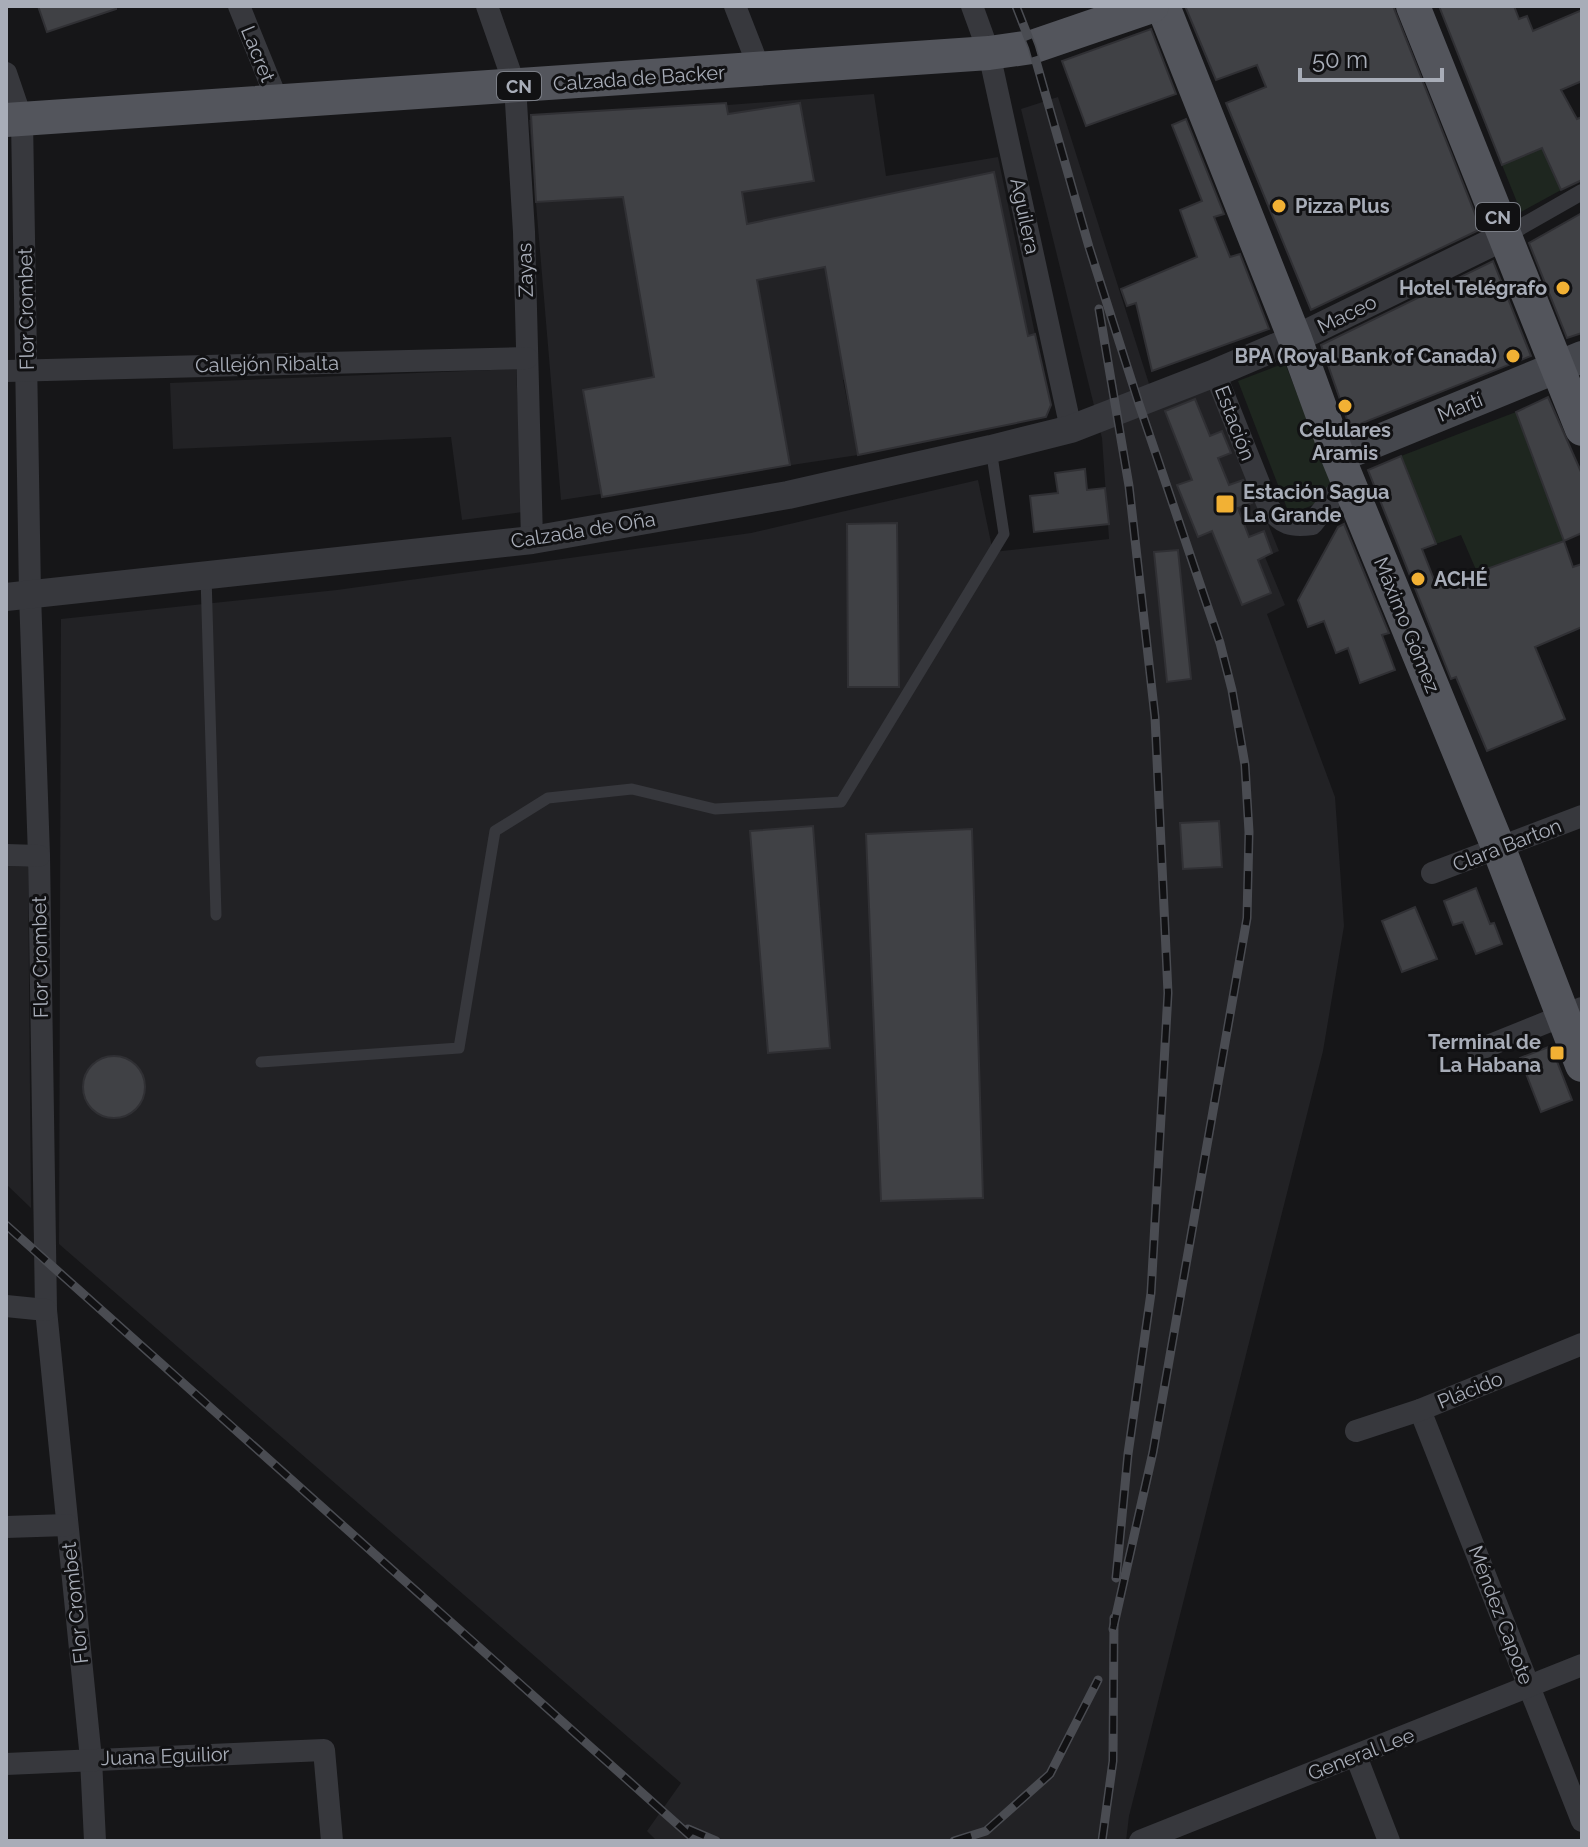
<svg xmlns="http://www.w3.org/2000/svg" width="1588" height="1847" font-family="Raleway,sans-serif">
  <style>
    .built { fill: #222225 }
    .green { fill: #1e261f }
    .building { fill: #404145; stroke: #303034; stroke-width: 2 }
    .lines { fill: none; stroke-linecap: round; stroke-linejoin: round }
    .service { stroke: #37383d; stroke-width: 11 }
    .pedestrian { stroke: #37383d; stroke-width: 16 }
    .minor { stroke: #37383d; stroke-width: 22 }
    .tertiary { stroke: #37383d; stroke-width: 28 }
    .secondary { stroke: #45474d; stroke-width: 32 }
    .primary { stroke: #53555c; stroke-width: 34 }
    .rail-casing { stroke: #4a4c52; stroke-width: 9 }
    .rail { stroke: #111113; stroke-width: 6; stroke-dasharray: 18; stroke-linecap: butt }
    .poi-dot { fill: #f2b134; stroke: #111113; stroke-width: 3 }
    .labels { text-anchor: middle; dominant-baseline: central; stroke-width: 6; stroke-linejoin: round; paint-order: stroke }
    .shield { fill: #111113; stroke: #7b7e86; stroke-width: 2 }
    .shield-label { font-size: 18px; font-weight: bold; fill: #a8adb8 }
    .street-label { font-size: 20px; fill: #a8adb8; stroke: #111113 }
    .poi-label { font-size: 20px; font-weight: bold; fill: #a8adb8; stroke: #111113; text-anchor: start }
  </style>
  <rect width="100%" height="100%" fill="#161618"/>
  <g class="built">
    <polygon points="874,94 886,176 998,157 1035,334 843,380 858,455 561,500 529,120"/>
    <polygon points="1058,97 1157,409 1213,388 1279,551 1265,557 1285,605 1267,614 1335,797 1344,926 1323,1051 1129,1816 1126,1841 657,1841 647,1831 681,1783 59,1244 61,619 337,590 751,533 978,480 993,552 1109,539 1102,438 1021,109"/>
    <polygon points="516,369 523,512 462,520 451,437 173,449 170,383"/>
    <polygon points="6,866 28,867 31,1208 6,1184"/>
  </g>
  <g class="green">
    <polygon points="1542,148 1561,190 1521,212 1502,165"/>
    <path d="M1285 363 1332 483C1320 503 1312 509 1288 511L1238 381Z"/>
    <polygon points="1516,412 1564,541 1477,572 1461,535 1436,544 1401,456"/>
  </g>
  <g class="building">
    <polygon points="38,6 116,6 116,9 47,32"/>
    <polygon points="1185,6 1393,6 1481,229 1311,310 1226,103 1266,87 1257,65 1216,80"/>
    <polygon points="1439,6 1514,6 1519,19 1527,16 1533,31 1582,10 1582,81 1561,90 1577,119 1582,117 1582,180 1561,190 1542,148 1502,165"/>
    <polygon points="1151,29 1176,94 1086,126 1062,61"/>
    <polygon points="726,103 728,114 800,103 814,181 742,192 747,224 994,172 1028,336 1035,334 1051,405 1046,417 858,455 825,267 757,280 790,465 602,497 583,390 654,377 623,197 536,202 531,115"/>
    <polygon points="1186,119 1224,214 1214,217 1230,257 1240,254 1269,329 1152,371 1136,303 1127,306 1121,289 1197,257 1180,210 1202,201 1172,125"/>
    <polygon points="1582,213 1582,333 1567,338 1529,243"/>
    <polygon points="1493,261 1531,356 1350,428 1321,345"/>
    <polygon points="1548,397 1582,474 1582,533 1564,541 1516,412"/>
    <polygon points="1195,399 1210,436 1222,431 1231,453 1218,458 1229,485 1243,480 1252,503 1238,508 1249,537 1264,531 1272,553 1258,560 1271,593 1242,605 1212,531 1198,537 1177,485 1192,480 1165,411"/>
    <polygon points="1401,456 1436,544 1422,549 1437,587 1564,541 1573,567 1582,564 1582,627 1535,647 1565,719 1487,751 1456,677 1451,679 1368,470"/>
    <polygon points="1085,469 1087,490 1105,488 1109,524 1034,532 1030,496 1058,493 1055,473"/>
    <polygon points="897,523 899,687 848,687 847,524"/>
    <polygon points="1344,524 1389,633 1382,635 1395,670 1360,683 1348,648 1336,653 1324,621 1308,627 1298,600 1338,527"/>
    <polygon points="1178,550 1191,679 1167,682 1154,552"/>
    <polygon points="1219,821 1222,867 1183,869 1180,823"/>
    <polygon points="813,826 830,1048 768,1053 750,831"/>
    <polygon points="972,829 983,1198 881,1201 866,834"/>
    <polygon points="1476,888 1490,924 1494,923 1502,944 1476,954 1463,922 1453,925 1444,901"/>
    <polygon points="1415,907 1437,959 1402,972 1382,921"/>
    <polygon points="1551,1046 1572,1100 1541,1112 1520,1058"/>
    <circle cx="114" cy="1087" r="31"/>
  </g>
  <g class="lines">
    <g class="service">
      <polyline points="206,576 216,915"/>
      <polyline points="261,1062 459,1048 495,831 548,798 632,789 715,809 841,802 1004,534 991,449"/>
    </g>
    <polyline class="pedestrian" points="1505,236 1582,192"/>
    <g class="minor">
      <polyline points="239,6 278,102"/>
      <polyline points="487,6 515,86 524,232 532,540"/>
      <polyline points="735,6 760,70"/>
      <polyline points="972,6 989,53 1071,429"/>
      <polyline points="6,73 22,120 30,594 39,856 46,1310 91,1759 95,1841"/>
      <polyline points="6,371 527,358"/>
      <path d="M1215 373 1269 508C1282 524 1291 527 1312 524L1347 479"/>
      <polyline points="6,855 39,856"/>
      <polyline points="1432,873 1582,816"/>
      <polyline points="1478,1050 1582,1008"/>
      <polyline points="6,1306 46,1310"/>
      <polyline points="1420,1410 1582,1821"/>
      <polyline points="1356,1431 1420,1410 1582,1344"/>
      <polyline points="6,1527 67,1525"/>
      <polyline points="1356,1756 1389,1841"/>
      <polyline points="6,1764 324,1750 332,1841"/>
      <polyline points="1140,1841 1582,1665"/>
    </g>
    <polyline class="tertiary" points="6,597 532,540 788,495 991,449 1071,429 1215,373 1295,339 1505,236"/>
    <polyline class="secondary" points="1338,457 1582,357"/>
    <g class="primary">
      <polyline points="1163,6 1295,339 1338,457 1499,849 1582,1065"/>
      <polyline points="1413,6 1582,429"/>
      <polyline points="6,120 989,53 1032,47 1152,6"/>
    </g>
    <defs>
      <g id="rail">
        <polyline points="1016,6 1032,47 1089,247 1139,404 1220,643 1232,690 1245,765 1249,832 1247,918 1153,1452 1113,1629"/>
        <polyline points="1099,309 1129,486 1155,717 1168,993 1151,1293 1128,1454 1116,1578"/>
        <polyline points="6,1225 696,1841"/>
        <polyline points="688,1829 716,1841"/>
        <polyline points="954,1841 986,1831 1050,1774 1098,1680"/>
        <polyline points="1102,1841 1113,1761 1114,1618"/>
      </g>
    </defs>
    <use href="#rail" class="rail-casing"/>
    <use href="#rail" class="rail"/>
  </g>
  <g class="poi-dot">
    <circle cx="1279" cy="206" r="8"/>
    <circle cx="1563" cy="288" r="8"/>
    <circle cx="1513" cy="356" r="8"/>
    <circle cx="1345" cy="406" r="8"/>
    <rect x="1215" y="494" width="20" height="20" rx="4"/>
    <circle cx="1418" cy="579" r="8"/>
    <rect x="1549" y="1045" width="16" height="16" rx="4"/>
  </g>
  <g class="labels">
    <g class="shield">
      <rect x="497" y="72" width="44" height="28" rx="6"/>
      <rect x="1476" y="203" width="44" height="28" rx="6"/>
    </g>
    <g class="shield-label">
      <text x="519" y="86">CN</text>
      <text x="1498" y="217">CN</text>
    </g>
    <g class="street-label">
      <text transform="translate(258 54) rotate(68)">Lacret</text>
      <text transform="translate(639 78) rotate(-4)">Calzada de Backer</text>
      <text transform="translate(1025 216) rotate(78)">Aguilera</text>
      <text transform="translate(525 270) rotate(-92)">Zayas</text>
      <text transform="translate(26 309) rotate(-91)">Flor Crombet</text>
      <text transform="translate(1347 314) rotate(-26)">Maceo</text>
      <text transform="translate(267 364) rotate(-1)">Callejón Ribalta</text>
      <text transform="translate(1460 407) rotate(-22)">Martí</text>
      <text transform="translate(1235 423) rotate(69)">Estación</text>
      <text transform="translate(583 530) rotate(-9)">Calzada de Oña</text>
      <text transform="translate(1407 625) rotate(68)">Máximo Gómez</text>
      <text transform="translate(1507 845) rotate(-21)">Clara Barton</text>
      <text transform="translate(40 957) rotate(-91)">Flor Crombet</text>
      <text transform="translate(1470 1390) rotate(-22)">Plácido</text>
      <text transform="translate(75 1603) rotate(-96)">Flor Crombet</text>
      <text transform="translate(1501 1615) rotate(69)">Méndez Capote</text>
      <text transform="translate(1361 1754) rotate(-21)">General Lee</text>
      <text transform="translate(165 1756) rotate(-2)">Juana Eguilior</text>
    </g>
    <g class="poi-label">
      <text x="1295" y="206">Pizza Plus</text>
      <text x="1547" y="288" text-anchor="end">Hotel Telégrafo</text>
      <text x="1497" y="356" text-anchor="end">BPA (Royal Bank of Canada)</text>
      <text x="1345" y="430" text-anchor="middle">Celulares<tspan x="1345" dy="23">Aramis</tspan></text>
      <text x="1243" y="492">Estación Sagua<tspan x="1243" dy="23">La Grande</tspan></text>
      <text x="1434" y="579">ACHÉ</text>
      <text x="1541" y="1042" text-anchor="end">Terminal de<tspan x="1541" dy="23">La Habana</tspan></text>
    </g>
  </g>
  <rect width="1588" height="1847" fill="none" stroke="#a8adb8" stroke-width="16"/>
  <path d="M1300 68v12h142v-12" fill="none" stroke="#a8adb8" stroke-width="4"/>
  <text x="1312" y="68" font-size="24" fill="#a8adb8" stroke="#111113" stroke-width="6" paint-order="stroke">50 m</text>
</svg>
